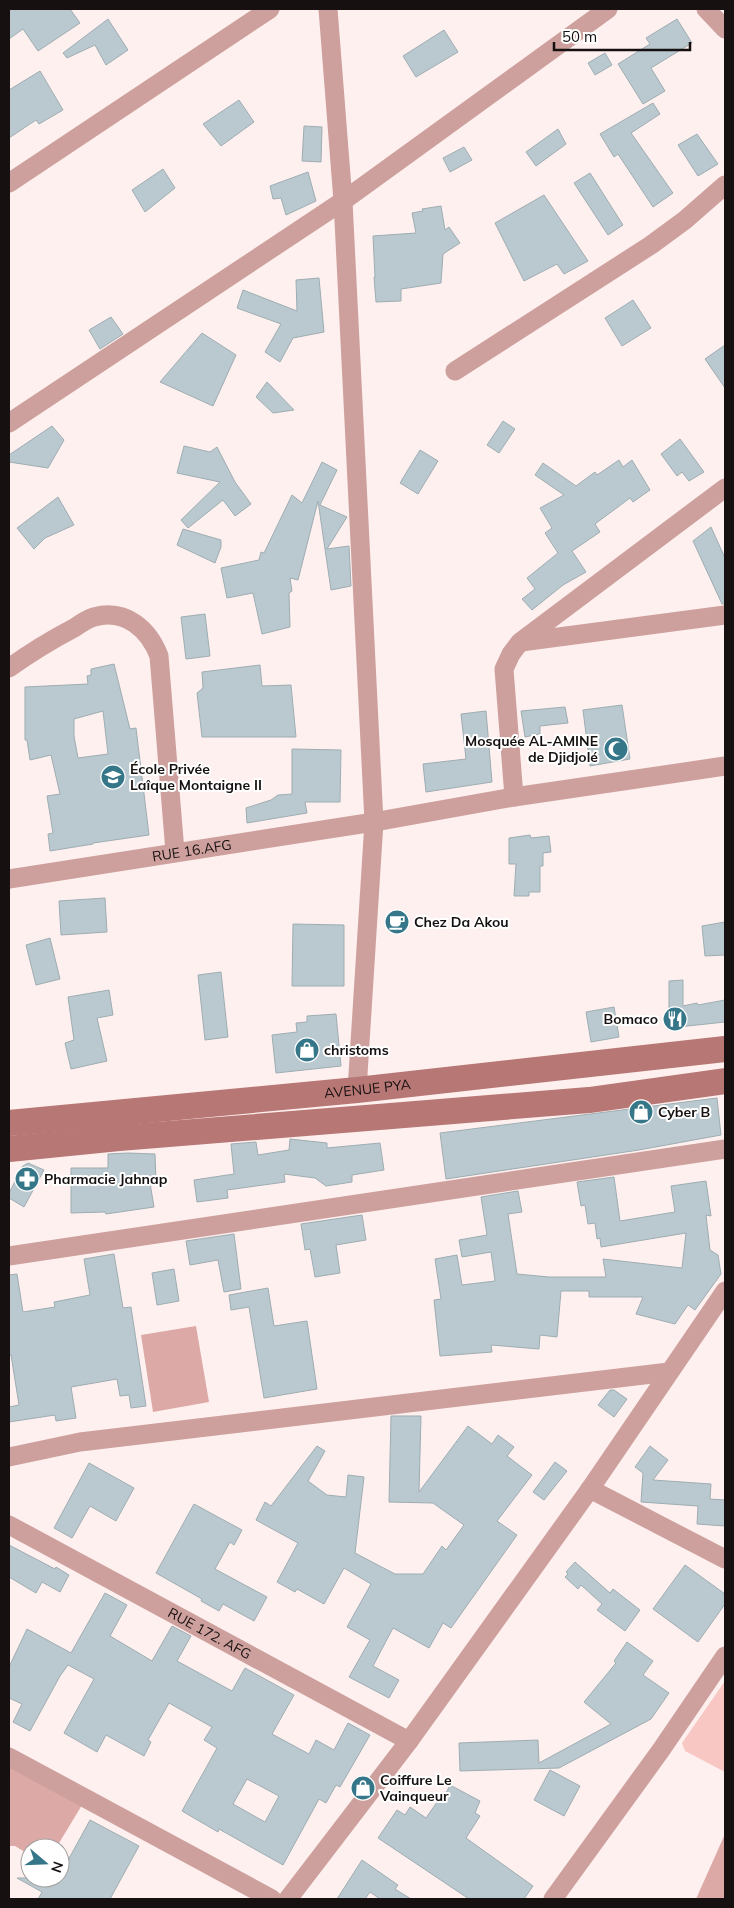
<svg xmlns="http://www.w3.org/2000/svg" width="734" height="1908" font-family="Mulish,sans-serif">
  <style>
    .green { fill: #f8c6c3 }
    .forest { fill: #dca9a6 }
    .building { fill: #bac9cf; stroke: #9eadb2; fill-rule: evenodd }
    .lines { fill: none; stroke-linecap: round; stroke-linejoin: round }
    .street { stroke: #cda09d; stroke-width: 19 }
    .secondary { stroke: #b77774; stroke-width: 26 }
    .labels { text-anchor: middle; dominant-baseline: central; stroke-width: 4; stroke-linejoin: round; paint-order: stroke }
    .poi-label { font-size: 14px; font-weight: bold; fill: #161010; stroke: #fff; text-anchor: start }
    .street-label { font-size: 14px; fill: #161010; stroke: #fff }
  </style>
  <rect width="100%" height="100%" fill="#fef0ef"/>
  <polygon class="green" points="725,1681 725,1772 685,1751 682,1743"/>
  <g class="forest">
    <polygon points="196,1326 209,1402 153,1412 141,1335"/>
    <polygon points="9,1762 82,1805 56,1848 30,1848 30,1855 15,1846 9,1846"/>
    <polygon points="725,1834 725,1899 696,1899"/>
  </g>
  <g class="building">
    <polygon points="9,9 70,9 80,23 38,51 23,29 9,39"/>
    <polygon points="108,19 128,50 106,65 95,45 67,58 63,53"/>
    <polygon points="677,19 692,43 651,68 665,91 643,104 618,64 650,44 646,38"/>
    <polygon points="444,30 458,52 416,77 403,56"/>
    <polygon points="605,53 612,65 595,75 588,63"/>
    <polygon points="40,71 63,110 39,124 36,120 9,138 9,90"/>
    <polygon points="239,100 254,122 221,146 203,124"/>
    <polygon points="653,103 660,114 631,133 673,193 653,207 618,154 614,157 600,134"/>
    <polygon points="304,126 322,127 321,162 302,161"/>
    <polygon points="558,129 566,144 536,166 526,152"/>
    <polygon points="697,134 718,164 698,176 678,145"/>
    <polygon points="464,147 472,160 450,172 443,158"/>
    <polygon points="163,169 175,188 145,212 132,190"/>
    <polygon points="308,172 316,201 286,215 281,198 273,199 270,186"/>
    <polygon points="590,173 623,225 608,235 574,183"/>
    <polygon points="544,195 588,261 564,274 557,264 524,281 495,223"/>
    <polygon points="441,206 445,230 449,227 460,243 443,254 441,283 401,289 401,301 376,302 374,277 375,277 373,236 416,233 412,213 423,211 422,209"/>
    <polygon points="319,278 324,332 293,338 280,362 265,352 281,324 237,308 243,290 297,311 296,280"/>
    <polygon points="633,300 651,328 622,346 605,318"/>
    <polygon points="111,317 123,334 100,349 89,330"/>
    <polygon points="202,333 236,355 213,406 160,382"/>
    <polygon points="725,345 725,388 705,359"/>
    <polygon points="267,382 294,410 273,413 256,397"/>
    <polygon points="503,421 515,429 499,453 487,445"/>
    <polygon points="52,426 64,440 48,468 9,462 9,455"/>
    <polygon points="680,439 704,472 689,481 682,472 677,476 661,454"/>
    <polygon points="184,446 210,452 217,447 235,482 251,504 235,516 223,500 188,528 181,520 220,482 177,473"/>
    <polygon points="420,450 438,461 418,494 400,483"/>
    <polygon points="619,460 623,467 632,460 650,490 633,502 630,498 595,524 600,532 572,551 586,572 563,585 532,610 522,599 535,589 527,578 558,553 545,533 552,528 540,508 564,495 535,475 543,463 576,486 595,472 597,475"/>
    <polygon points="322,462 337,470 320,505 347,517 327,549 349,546 351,586 331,590 318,501 298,580 290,578 292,591 289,593 290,627 262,634 253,593 227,598 221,568 259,560 261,552 264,553 292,495 302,503"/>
    <polygon points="58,497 74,525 45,538 34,549 17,528"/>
    <polygon points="711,527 725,558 725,604 722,604 693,541"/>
    <polygon points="183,529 221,540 221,547 215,563 177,545"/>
    <polygon points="205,614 210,656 186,659 181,617"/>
    <path d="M114 664 130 729 136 728 149 835 93 843V844L50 851 48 834 53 833 47 796 60 794 51 755 30 760 27 740H25V687L88 684 87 676 91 675V669ZM103 711 108 754 78 758 74 736V719Z"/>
    <polygon points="260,665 262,686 291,685 296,737 202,737 197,693 203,688 202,672"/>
    <polygon points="622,705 630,759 590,766 583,710"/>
    <polygon points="565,707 568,723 540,726 540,734 525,737 521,711"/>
    <polygon points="486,711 492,782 426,792 423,764 466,759 461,714"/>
    <polygon points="292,749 341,750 340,802 305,802 307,813 247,823 246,808 271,800 278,795 292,794"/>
    <polygon points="530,835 531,838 549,836 551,852 543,853 543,866 540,866 540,892 529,892 529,896 514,896 516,864 509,864 509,838"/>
    <polygon points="105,898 107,932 61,935 59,901"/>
    <polygon points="725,922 725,955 705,956 702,926"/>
    <polygon points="293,924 344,925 344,986 292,986"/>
    <polygon points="50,938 60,979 36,985 26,945"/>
    <polygon points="221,972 228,1037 205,1040 198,975"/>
    <polygon points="683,980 683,1006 697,1003 698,1005 725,1000 725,1022 669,1028 669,981"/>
    <polygon points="109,990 113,1015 97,1018 107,1061 71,1069 65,1043 74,1040 68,997"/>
    <polygon points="614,1007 619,1037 591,1042 586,1012"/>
    <polygon points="336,1014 341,1066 276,1073 272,1035 297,1032 296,1023 307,1022 307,1016"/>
    <polygon points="717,1098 721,1135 639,1150 446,1179 440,1133"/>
    <polygon points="290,1139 327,1143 327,1148 380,1143 384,1170 352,1175 352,1182 326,1186 315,1178 284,1174 285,1182 227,1190 228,1198 197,1202 194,1180 234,1174 231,1144 256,1142 258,1155 289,1150"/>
    <polygon points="128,1153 155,1154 156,1182 150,1183 154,1207 106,1214 105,1212 71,1213 71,1168 108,1168 108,1154"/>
    <polygon points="28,1163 44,1170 24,1207 9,1198 9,1193 23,1166"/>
    <polygon points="614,1177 620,1221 675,1212 671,1186 706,1181 711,1216 706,1215 710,1250 718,1255 721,1274 695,1310 688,1305 675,1324 636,1314 643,1297 589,1297 589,1291 561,1291 557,1337 540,1335 539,1349 491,1345 492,1352 440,1356 434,1300 441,1299 435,1259 457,1255 462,1285 495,1281 491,1252 462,1257 459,1240 487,1235 481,1197 518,1191 522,1212 508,1214 517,1274 549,1277 606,1277 603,1259 682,1268 686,1233 601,1247 600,1238 597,1239 595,1223 588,1224 585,1205 581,1206 577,1182"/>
    <polygon points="362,1215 366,1240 336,1245 340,1273 315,1277 310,1249 305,1250 301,1224"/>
    <polygon points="234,1234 241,1289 224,1292 218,1260 190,1265 186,1241"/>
    <polygon points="114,1254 123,1308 131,1307 146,1406 131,1408 129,1395 120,1396 117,1379 71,1387 76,1418 56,1421 55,1415 9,1422 9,1407 19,1405 11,1355 9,1356 9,1275 17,1274 23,1312 55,1307 54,1302 90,1295 84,1259"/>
    <polygon points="174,1269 179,1301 157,1305 152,1273"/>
    <polygon points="268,1288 274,1326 307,1321 317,1389 264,1398 249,1307 231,1310 229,1295"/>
    <polygon points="610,1390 614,1390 627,1399 614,1417 598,1405"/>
    <polygon points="391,1416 421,1416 419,1492 468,1426 492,1444 498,1435 514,1447 507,1456 532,1475 497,1521 517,1535 451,1628 443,1623 429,1648 393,1628 373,1666 399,1680 389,1698 349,1677 370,1640 347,1627 371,1584 344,1568 324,1604 297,1589 295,1592 277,1582 298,1543 256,1520 265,1502 271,1506 317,1446 325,1451 308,1481 327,1495 346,1497 348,1475 364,1477 355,1553 395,1574 423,1574 442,1546 446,1550 464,1525 433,1503 389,1502"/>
    <polygon points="650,1446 668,1460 653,1480 711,1484 710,1499 725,1500 725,1526 697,1524 698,1506 641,1502 643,1473 635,1467"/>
    <polygon points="555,1462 567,1471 544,1500 533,1492"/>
    <polygon points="89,1463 134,1488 116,1521 90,1506 72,1538 54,1528"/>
    <polygon points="194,1504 242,1530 234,1545 230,1542 215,1569 267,1597 254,1621 223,1604 219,1611 201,1601 202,1599 156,1573"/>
    <polygon points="9,1545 55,1569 56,1567 69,1575 60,1592 42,1582 36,1593 9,1577"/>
    <polygon points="575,1562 610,1593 613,1589 640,1610 625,1631 597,1610 602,1604 581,1585 578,1589 565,1577 568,1574 566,1572"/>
    <polygon points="685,1565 725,1594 725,1604 698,1642 653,1609"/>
    <path d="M105 1593 127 1605 110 1636 152 1661 172 1626 191 1636 177 1661 232 1691 245 1668 294 1695 272 1734 309 1754 316 1740 334 1750 348 1723 370 1735 340 1787 336 1785 326 1803 319 1799 283 1865 219 1829 218 1832 182 1811 217 1748 204 1740 212 1727 169 1703 148 1740 151 1742 144 1756 106 1735 97 1752 64 1733 94 1679 68 1665 60 1676 30 1731 13 1722 22 1704 9 1698V1667L27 1629 71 1653ZM247 1779 279 1796 265 1822 233 1804Z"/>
    <polygon points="627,1642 653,1661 643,1675 669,1693 651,1719 559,1768 460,1771 459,1743 538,1740 539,1763 611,1724 584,1702 616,1663 614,1661"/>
    <polygon points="550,1770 580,1786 564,1816 534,1800"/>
    <polygon points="450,1785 480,1801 475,1813 480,1816 466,1838 533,1886 524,1899 469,1899 378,1838 397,1810 405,1815 410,1807 426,1818 444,1792 446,1793"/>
    <polygon points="90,1820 139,1846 110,1899 38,1899 42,1892 17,1878 60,1878 60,1875"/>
    <polygon points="362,1860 398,1885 395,1889 411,1899 380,1899 370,1892 365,1899 337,1899"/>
  </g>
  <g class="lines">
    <g class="street">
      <polyline points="328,9 343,201 374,822 357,1090"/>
      <polyline points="706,9 725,29"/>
      <polyline points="9,183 270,9"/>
      <polyline points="455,371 651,245 685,220 725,185"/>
      <polyline points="9,423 343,201 608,9"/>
      <polyline points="521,642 725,615"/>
      <path d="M9 668C30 653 51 640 74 628 80 624 87 619 94 617 126 608 149 630 159 656L175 852"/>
      <polyline points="514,797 504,669 511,654 520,642 725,488"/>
      <path id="s1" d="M9 879 374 822 514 797 725 766"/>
      <polyline points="9,1256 725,1149"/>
      <polyline points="9,1457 80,1442 669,1372"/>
      <polyline points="590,1489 725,1559"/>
      <path id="s2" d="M9 1525 409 1741"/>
      <polyline points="9,1757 272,1899"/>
      <polyline points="288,1899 409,1741 590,1489 725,1291"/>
      <polyline points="553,1899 661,1750 725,1656"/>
    </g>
    <g class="secondary">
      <path id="s3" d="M9 1123 357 1090 725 1049"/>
      <polyline points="9,1149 119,1138 589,1100 725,1081"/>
    </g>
  </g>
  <defs>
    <symbol id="mosque-disc" viewBox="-11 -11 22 22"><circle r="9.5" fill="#357689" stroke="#fff"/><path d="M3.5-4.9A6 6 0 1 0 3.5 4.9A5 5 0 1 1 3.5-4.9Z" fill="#fff"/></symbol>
    <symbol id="school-disc" viewBox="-11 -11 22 22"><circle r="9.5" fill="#357689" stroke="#fff"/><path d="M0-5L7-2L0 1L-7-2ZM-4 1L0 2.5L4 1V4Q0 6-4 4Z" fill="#fff"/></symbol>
    <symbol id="cafe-disc" viewBox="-11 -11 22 22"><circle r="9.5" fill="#357689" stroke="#fff"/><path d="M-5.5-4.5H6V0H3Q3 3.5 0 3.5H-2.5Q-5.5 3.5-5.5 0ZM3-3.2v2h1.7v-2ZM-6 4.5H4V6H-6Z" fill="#fff"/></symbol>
    <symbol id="restaurant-disc" viewBox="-11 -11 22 22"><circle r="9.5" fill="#357689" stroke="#fff"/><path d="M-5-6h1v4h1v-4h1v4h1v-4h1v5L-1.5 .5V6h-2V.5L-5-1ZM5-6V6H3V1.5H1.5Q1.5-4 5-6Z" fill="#fff"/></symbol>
    <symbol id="shop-disc" viewBox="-11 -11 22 22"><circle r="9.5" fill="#357689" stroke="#fff"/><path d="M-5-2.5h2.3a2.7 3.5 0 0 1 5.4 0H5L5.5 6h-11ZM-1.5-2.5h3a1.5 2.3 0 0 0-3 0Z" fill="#fff"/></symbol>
    <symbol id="pharmacy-disc" viewBox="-11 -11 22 22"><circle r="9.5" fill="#357689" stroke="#fff"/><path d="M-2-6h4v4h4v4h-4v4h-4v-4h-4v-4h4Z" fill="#fff"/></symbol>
  </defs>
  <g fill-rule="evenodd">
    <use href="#mosque-disc" x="602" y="735" width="28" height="28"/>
    <use href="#school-disc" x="99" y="763" width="28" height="28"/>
    <use href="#cafe-disc" x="383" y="908" width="28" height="28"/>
    <use href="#restaurant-disc" x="661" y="1005" width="28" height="28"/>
    <use href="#shop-disc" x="293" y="1036" width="28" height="28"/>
    <use href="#shop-disc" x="627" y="1098" width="28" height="28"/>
    <use href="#pharmacy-disc" x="13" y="1165" width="28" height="28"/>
    <use href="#shop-disc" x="349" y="1774" width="28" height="28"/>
  </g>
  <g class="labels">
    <g class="poi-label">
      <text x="598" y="741" text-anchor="end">Mosquée AL-AMINE<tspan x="598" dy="16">de Djidjolé</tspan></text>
      <text x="130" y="769">École Privée<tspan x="130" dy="16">Laîque Montaigne II</tspan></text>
      <text x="414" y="922">Chez Da Akou</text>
      <text x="658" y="1019" text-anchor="end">Bomaco</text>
      <text x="324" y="1050">christoms</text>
      <text x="658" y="1112">Cyber B</text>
      <text x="44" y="1179">Pharmacie Jahnap</text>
      <text x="380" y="1780">Coiffure Le<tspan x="380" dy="16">Vainqueur</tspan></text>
    </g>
    <g class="street-label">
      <text stroke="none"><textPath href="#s1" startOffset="185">RUE 16.AFG</textPath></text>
      <text stroke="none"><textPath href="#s3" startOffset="360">AVENUE PYA</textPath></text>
      <text stroke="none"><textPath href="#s2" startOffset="228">RUE 172. AFG</textPath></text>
    </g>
  </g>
  <rect width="734" height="1908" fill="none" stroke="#161010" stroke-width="20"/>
  <g transform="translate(45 1863) rotate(109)"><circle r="24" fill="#ffffff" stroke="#a29f9f"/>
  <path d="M0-4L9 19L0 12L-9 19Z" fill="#357689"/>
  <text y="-8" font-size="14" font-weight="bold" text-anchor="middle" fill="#161010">N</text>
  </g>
  <path d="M554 42v8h136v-8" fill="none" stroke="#161010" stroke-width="2.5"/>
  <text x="562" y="42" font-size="15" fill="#161010" stroke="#ffffff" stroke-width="4" paint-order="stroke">50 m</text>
</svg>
